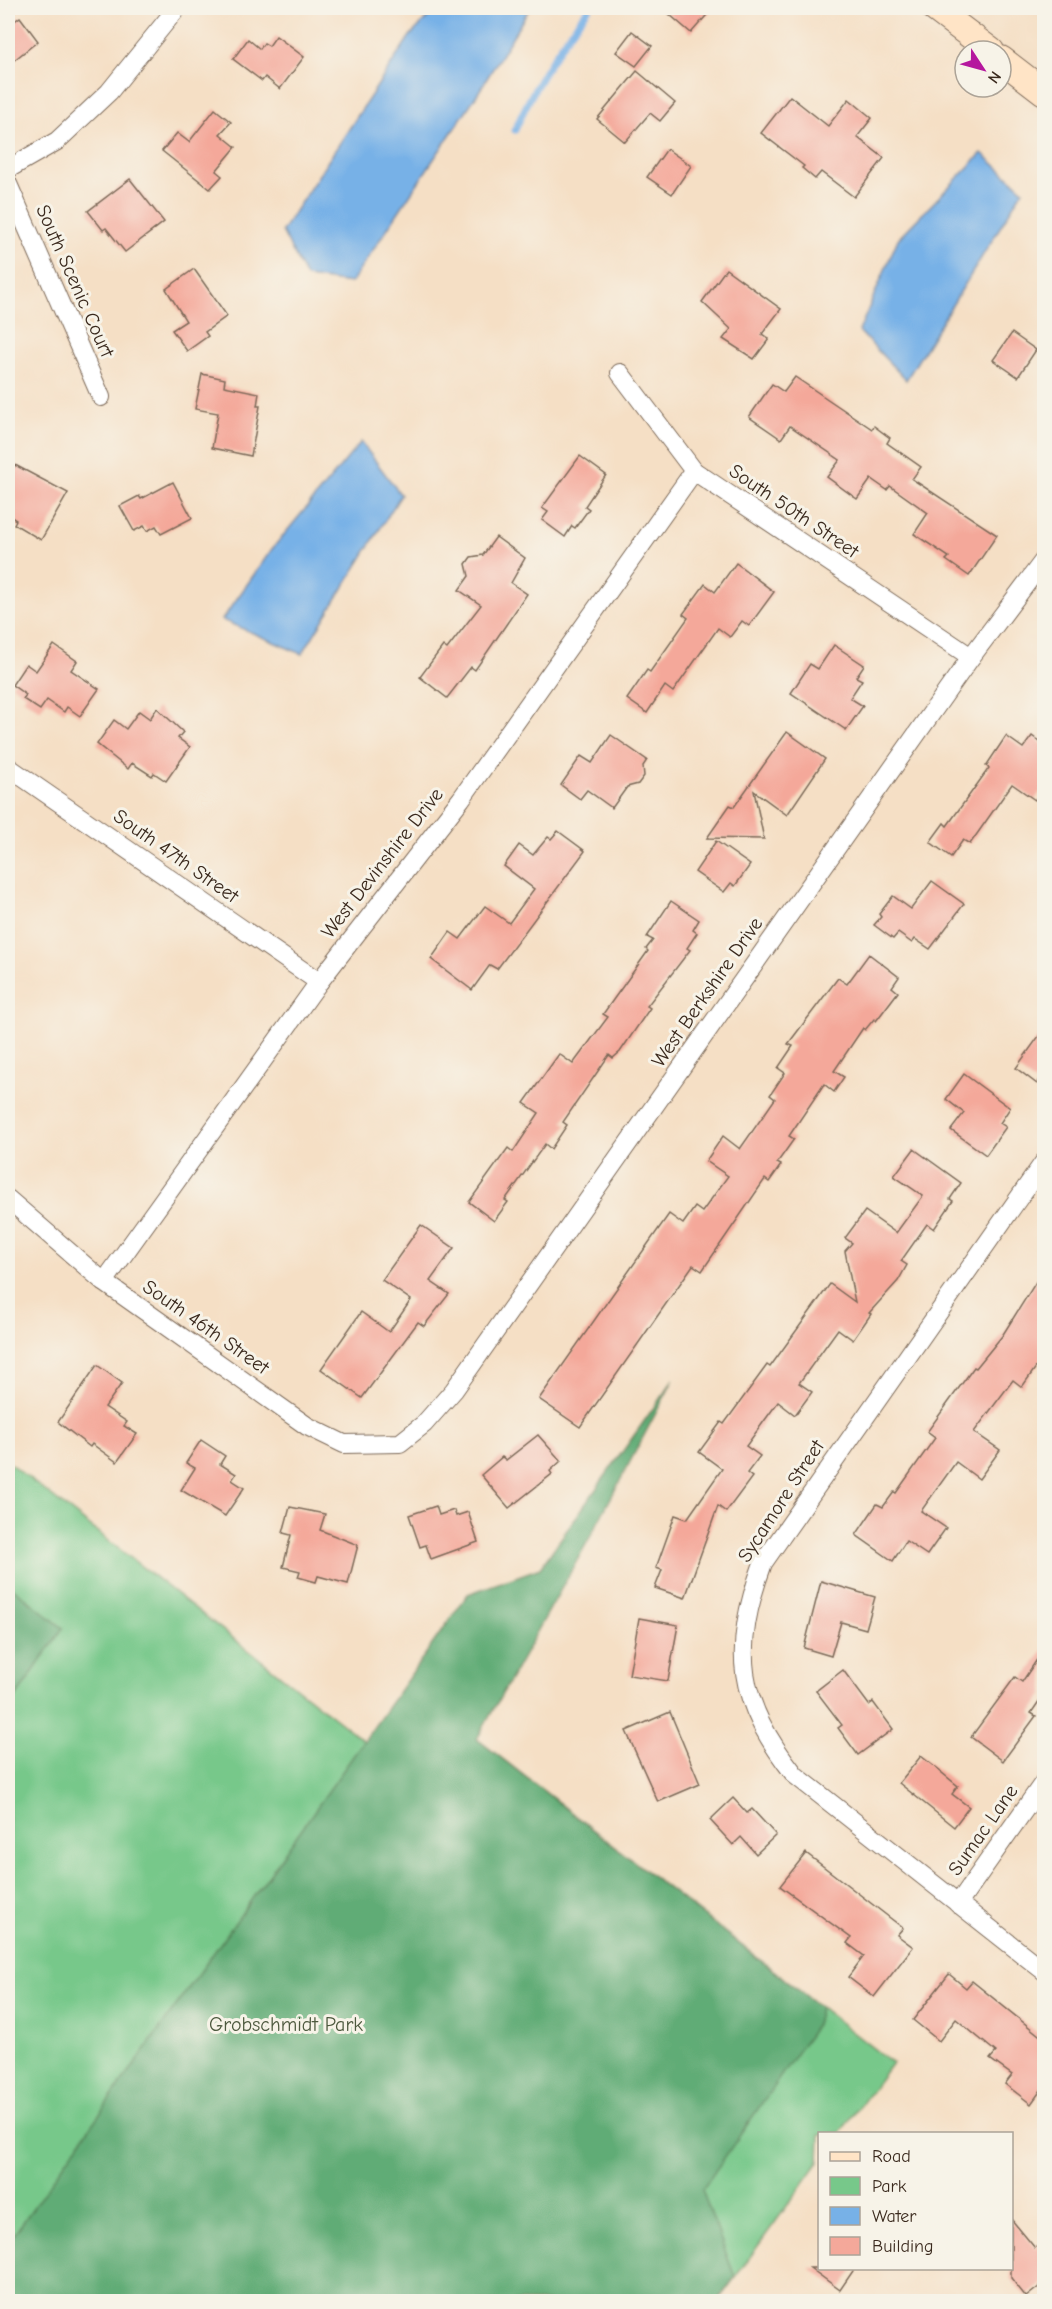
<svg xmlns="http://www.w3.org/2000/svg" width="1052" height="2309" font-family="'Comic Neue',sans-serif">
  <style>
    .green { fill: #77c88a; stroke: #597954; stroke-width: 1.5 }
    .forest { fill: #61ac76; stroke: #4e6b4a; stroke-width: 1.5 }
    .water { fill: #77b1e7; stroke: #596e82; stroke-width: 1.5 }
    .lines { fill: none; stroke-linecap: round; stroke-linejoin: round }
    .stream { stroke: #77b1e7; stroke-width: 7 }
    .building { fill: #f4a89a }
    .street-casing { stroke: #7c6958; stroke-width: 20 }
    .secondary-casing { stroke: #7c6958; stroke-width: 28 }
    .street { stroke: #fff; stroke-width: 18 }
    .secondary { stroke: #ffe4c6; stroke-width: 26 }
    .labels { text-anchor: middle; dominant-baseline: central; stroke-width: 6; stroke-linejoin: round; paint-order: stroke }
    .street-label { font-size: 20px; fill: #3b2a1e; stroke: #f7f3e8 }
    .park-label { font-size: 20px; fill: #4d593e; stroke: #f7f3e8 }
  </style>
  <rect width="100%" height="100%" fill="#f7f3e8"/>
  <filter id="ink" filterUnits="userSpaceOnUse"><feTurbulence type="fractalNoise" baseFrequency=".0167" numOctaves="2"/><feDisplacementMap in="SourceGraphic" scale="12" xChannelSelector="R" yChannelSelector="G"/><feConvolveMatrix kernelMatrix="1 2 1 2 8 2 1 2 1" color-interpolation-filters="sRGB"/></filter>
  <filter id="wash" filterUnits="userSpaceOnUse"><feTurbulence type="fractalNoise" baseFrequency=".008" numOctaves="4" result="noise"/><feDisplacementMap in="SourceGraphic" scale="24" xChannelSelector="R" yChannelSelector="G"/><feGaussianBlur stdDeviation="1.35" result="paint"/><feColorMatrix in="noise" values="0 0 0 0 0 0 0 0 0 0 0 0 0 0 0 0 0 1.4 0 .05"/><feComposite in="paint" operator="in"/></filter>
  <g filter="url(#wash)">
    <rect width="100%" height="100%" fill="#f5dfc5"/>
    <polygon class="green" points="8,1462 404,1772 477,1739 892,2063 840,2133 820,2134 819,2162 718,2301 8,2301"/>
    <g class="forest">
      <polygon points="674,1379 588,1541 477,1739 820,2007 816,2025 702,2190 735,2277 717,2302 8,2301 8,2243 468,1594 540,1568"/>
      <polygon points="8,1584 63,1628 8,1709"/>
    </g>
    <g class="water">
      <polygon points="437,8 530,8 478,93 351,283 306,277 282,231 410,36"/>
      <polygon points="982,153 1023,190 906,380 859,331 898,239"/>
      <polygon points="361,442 401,495 302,654 222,620 272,549"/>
    </g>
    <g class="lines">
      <g class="stream">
        <polyline points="1038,8 1044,11"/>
        <path d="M515 130C534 85 559 46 589 8"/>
      </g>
    </g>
    <g id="blocks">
      <g class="building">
        <polygon points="662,8 713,8 691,33"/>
        <polygon points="20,17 38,41 8,65 8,26"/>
        <polygon points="632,31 652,46 636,66 616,52"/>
        <polygon points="276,36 304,57 280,89 265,77 262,81 233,59 248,39 260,49 264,43 269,46"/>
        <polygon points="637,71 675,103 660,121 650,113 625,142 597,119"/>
        <polygon points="790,96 828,126 849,99 872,118 857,137 884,158 854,197 821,172 815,179 802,168 804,166 761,133"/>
        <polygon points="215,109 231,122 220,134 236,147 216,171 222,176 210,189 162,151 177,133 189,142"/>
        <polygon points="667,149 691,166 672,194 647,177"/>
        <polygon points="130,179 164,222 125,252 106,228 103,230 88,211"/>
        <polygon points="194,269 227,316 205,332 208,336 187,351 172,330 186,321 166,289"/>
        <polygon points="726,269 781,309 762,334 769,339 754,359 723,339 731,329 702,302"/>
        <polygon points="1012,333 1036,350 1018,377 993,360"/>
        <polygon points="202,374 225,379 224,386 259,393 257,406 260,406 251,456 212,448 218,413 195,409"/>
        <polygon points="795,377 872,429 874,426 890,438 887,443 921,467 912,479 997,535 969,576 946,560 949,557 914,534 928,513 890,486 887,490 871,479 857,499 827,477 840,460 790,426 781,439 749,417 772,384 784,392"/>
        <polygon points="580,456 606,475 585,506 589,509 575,528 572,526 565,537 542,520 548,512 542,508"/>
        <polygon points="15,465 68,493 41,540 14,524 16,520 8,515 8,478"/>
        <polygon points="173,482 192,518 161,534 156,526 147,531 144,526 134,531 120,506 139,496 141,499"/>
        <polygon points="496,537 525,558 511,583 527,594 475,670 471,667 447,698 420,677 443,646 447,649 481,605 459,590 469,576 466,564 471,557 483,555"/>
        <polygon points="736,563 774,592 749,626 742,621 730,637 718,628 673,692 665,686 647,713 627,699 647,670 650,672 688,618 683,614 705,584 715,592"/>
        <polygon points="54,645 77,661 71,670 99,689 80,716 67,707 64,712 47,700 40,710 23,699 26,695 12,685 26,664 36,671"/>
        <polygon points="834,645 864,665 856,677 862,680 850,698 863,706 846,730 791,693 810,664 818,669"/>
        <polygon points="157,708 183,732 178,738 190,747 166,781 154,773 152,776 132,763 128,769 97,744 114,720 126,729 139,711 150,719"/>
        <polygon points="787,732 825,759 787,815 754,791 764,839 707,838 730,805 734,807"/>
        <polygon points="611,735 647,760 643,766 644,776 638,784 627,787 612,808 587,790 580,799 561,785 581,756 592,763"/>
        <polygon points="1006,736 1023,748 1032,736 1044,745 1044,787 1035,800 1012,784 970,844 963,840 951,857 930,842 944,823 947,826 989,768 986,766"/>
        <polygon points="558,831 585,851 497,969 490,965 472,990 431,959 450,932 460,939 485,906 509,923 534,889 504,866 519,845 533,855 548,837 551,839"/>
        <polygon points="716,841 750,865 735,886 731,883 724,892 695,872"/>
        <polygon points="932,881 964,904 930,949 915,939 912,943 898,933 893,939 874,925 881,917 879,914 893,896 911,909"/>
        <polygon points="671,901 699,920 693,930 697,933 687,948 690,950 647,1006 650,1008 620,1052 613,1058 609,1055 563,1122 567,1125 551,1149 545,1144 505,1200 508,1202 494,1221 469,1202 508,1148 513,1152 539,1113 524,1103 559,1054 573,1064 608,1017 603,1014 648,951 646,949 653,940 647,937"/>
        <polygon points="869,954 899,977 892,987 898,992 876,1021 874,1019 865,1030 863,1028 834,1071 844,1077 834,1092 824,1084 789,1136 794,1139 777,1163 781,1165 769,1182 765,1179 702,1271 693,1265 580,1427 539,1399 669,1214 683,1224 695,1207 702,1212 728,1176 706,1161 723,1136 740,1149 775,1099 770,1095 785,1073 778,1068 793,1046 788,1044 838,978 847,984"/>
        <polygon points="1044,1029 1044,1074 1037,1084 1016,1068"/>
        <polygon points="964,1074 1010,1108 1000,1123 1006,1127 986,1155 951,1130 964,1113 946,1099"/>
        <polygon points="914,1149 961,1183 950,1199 953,1201 934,1229 927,1224 901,1261 907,1265 898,1281 869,1313 871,1314 853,1340 838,1329 799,1383 812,1392 795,1415 778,1402 746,1446 760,1456 747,1473 752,1477 726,1512 718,1506 685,1598 655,1588 662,1570 656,1568 675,1515 687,1519 722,1469 699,1452 721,1422 724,1424 767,1365 770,1367 830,1284 855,1302 845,1251 852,1243 845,1238 865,1211 896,1233 923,1196 894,1176"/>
        <polygon points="421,1225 454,1248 430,1281 449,1294 424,1326 418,1322 362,1398 321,1369 361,1312 389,1332 411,1300 382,1280"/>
        <polygon points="1044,1269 1044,1356 1022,1387 1013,1380 974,1432 1000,1450 979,1479 956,1462 921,1511 946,1528 927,1555 906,1541 893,1561 856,1535 877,1504 883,1507 894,1492 896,1493 935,1438 927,1432 974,1367 976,1368 1002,1336"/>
        <polygon points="97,1365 122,1383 105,1407 127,1422 124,1426 137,1434 117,1462 92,1444 90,1447 58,1422"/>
        <polygon points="538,1435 561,1461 550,1471 552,1474 509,1508 481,1475 502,1457 506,1460"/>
        <polygon points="201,1440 225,1456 220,1464 236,1474 232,1480 244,1488 225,1516 181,1490 195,1468 186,1463"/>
        <polygon points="436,1506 439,1515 454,1510 456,1516 468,1512 478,1542 431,1559 426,1545 420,1547 409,1515"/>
        <polygon points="290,1507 325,1514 320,1530 358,1545 348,1584 318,1576 316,1582 298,1577 300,1571 283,1567 291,1535 283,1533"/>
        <polygon points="821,1581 875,1597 866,1629 841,1622 831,1656 804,1648"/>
        <polygon points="639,1618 678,1625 668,1681 629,1675"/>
        <polygon points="1044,1649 1044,1694 1031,1713 1036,1716 1003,1761 971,1737 1015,1677 1022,1682"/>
        <polygon points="843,1670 869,1705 873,1702 893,1729 858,1755 838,1728 842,1725 816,1691"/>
        <polygon points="670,1712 700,1784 658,1802 626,1731"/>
        <polygon points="921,1756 958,1786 952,1794 969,1807 954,1827 899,1783"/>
        <polygon points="733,1798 747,1813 752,1809 776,1835 756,1854 741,1837 733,1845 710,1820"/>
        <polygon points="806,1853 903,1928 897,1935 913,1947 874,1997 848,1977 864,1956 847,1943 851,1938 780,1886"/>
        <polygon points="949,1974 966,1988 972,1981 1044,2039 1044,2086 1031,2104 1005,2084 1012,2075 990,2059 996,2052 956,2019 939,2041 913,2020"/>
        <polygon points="1011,2219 1035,2248 1044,2241 1044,2283 1026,2297 1011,2278"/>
        <polygon points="810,2268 855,2268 840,2290"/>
      </g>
    </g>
  </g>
  <g filter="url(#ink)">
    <use href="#blocks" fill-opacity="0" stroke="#7c6958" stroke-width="1.5"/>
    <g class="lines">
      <defs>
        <g id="street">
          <polyline points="8,169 57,141 109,92 177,8"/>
          <polyline points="8,184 101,397"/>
          <polyline points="620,373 694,471 971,657"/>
          <polyline points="8,767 319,982"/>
          <path d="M1044 1162 763 1563C731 1651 737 1701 795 1775L1044 1971"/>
          <polyline points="8,1199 104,1282 307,1426 344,1444 400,1443 424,1424 454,1390 971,657 1044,560"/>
          <polyline points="104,1282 319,982 461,799 694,471"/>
          <polyline points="958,1904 1044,1782"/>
        </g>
        <g id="secondary">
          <polyline points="934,8 991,51"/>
          <polyline points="1001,59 1044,92"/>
        </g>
      </defs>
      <use href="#street" class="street-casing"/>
      <use href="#secondary" class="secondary-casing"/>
      <use href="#street" class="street"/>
      <use href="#secondary" class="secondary"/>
    </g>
  </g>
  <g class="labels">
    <g class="street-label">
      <text transform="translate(75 281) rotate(66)">South Scenic Court</text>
      <text transform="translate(794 511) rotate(34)">South 50th Street</text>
      <text transform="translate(176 856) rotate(35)">South 47th Street</text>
      <text transform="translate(382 863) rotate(-52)">West Devinshire Drive</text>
      <text transform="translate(707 992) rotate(-55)">West Berkshire Drive</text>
      <text transform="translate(206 1327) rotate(35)">South 46th Street</text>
      <text transform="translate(781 1501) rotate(-57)">Sycamore Street</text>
      <text transform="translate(983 1830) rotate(-55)">Sumac Lane</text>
    </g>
    <g class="park-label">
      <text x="286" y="2024">Grobschmidt Park</text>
    </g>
  </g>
  <rect width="1052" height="2309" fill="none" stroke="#f7f3e8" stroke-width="30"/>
  <rect x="818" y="2132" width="195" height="138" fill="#f7f3e8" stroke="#aca397" stroke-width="1.5"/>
  <rect x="830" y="2152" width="30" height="9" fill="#ffe4c6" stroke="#aca397" stroke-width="1.5"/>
  <text x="872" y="2162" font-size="18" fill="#3b2a1e">Road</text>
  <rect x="830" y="2177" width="30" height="18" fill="#77c88a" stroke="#aca397" stroke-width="1.5"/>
  <text x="872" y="2192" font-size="18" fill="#3b2a1e">Park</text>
  <rect x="830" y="2207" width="30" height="18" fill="#77b1e7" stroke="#aca397" stroke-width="1.5"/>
  <text x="872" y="2222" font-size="18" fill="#3b2a1e">Water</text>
  <rect x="830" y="2237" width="30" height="18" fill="#f4a89a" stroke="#aca397" stroke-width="1.5"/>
  <text x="872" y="2252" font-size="18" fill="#3b2a1e">Building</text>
  <g transform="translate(983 69) rotate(126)"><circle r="28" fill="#f7f3e8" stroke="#aca397" stroke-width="1.5"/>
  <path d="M0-4.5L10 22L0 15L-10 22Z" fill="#b5179e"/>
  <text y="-9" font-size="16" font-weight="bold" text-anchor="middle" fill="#3b2a1e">N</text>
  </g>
</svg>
